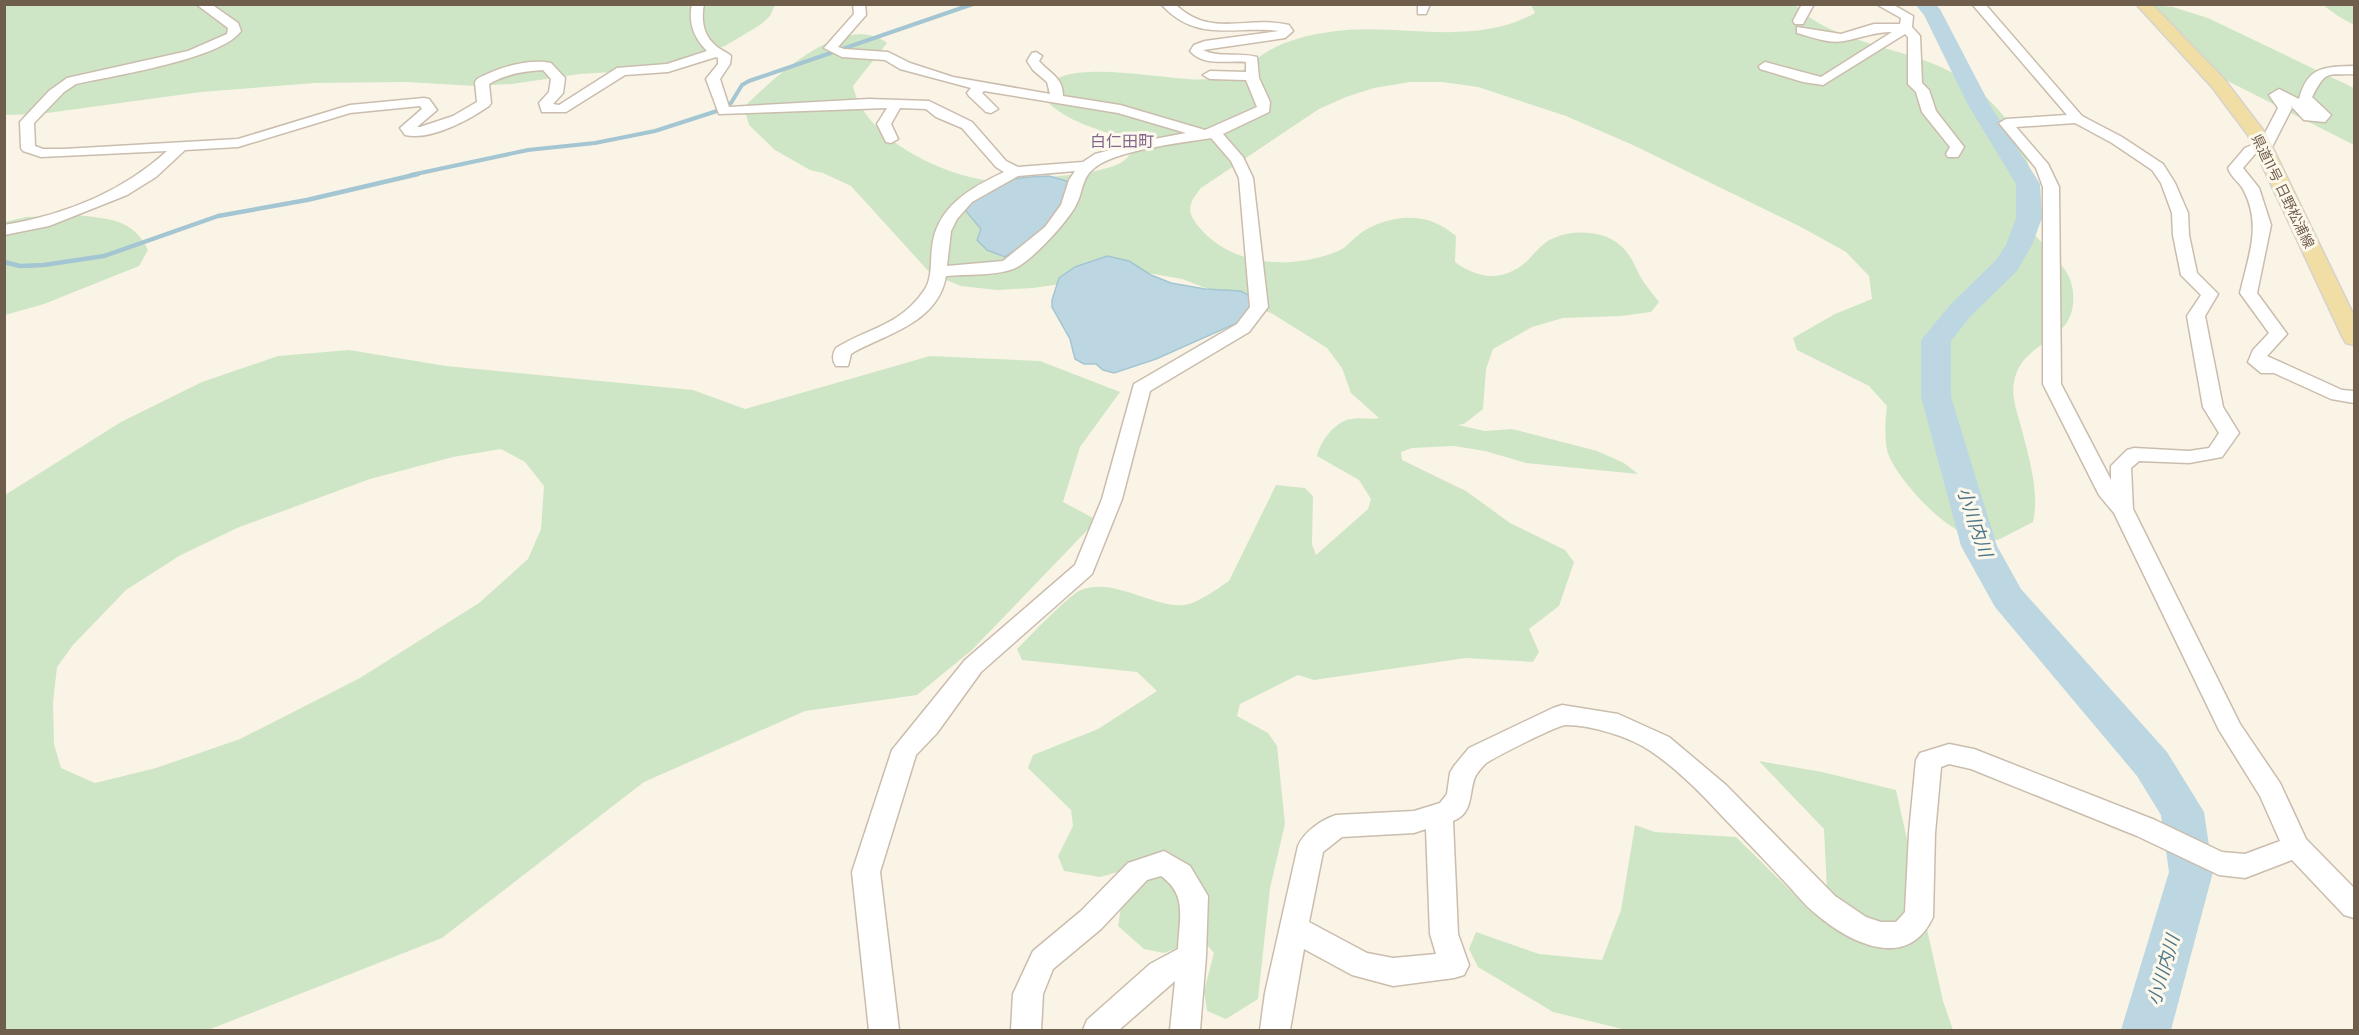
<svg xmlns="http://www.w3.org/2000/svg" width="2359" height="1035" font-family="Poppins,'Noto Sans JP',sans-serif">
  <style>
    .green { fill: #cfe6c6; fill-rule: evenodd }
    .water { fill: #bcd7e1; stroke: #a4c5d2; stroke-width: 1.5 }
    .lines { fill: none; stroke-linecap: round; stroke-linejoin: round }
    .stream-far1 { stroke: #a4c5d2; stroke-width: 4 }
    .stream { stroke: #a4c5d2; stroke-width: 4.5 }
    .river { fill: #bcd7e1; fill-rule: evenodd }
    .minor-casing { stroke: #cabdad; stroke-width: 3 }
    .major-casing { stroke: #d7d2cd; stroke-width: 3 }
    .minor { fill: #fff; fill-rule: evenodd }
    .major { fill: #f1dea5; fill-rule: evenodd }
    .labels { text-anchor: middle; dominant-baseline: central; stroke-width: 6; stroke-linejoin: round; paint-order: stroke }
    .far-street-label { font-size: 14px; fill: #705e4d; stroke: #fdf8ec }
    .far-quarter-label { font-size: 16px; fill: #84668c; stroke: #fdf8ec }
    .water-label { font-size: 18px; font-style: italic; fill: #4d7788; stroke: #fdf8ec }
  </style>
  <rect width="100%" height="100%" fill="#faf4e6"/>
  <g class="green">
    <polygon points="4,5 775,5 770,16 760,25 725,46 670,65 645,70 580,74 512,84 475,86 407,82 315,83 201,92 40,114 5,115"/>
    <path d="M1531 5H1795C1816 26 1843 35 1871 44 1894 51 1919 57 1941 67 1984 88 2019 123 2030 170 2026 177 2019 187 2018 194 2014 234 2070 254 2073 292 2078 345 2022 337 2014 382 2011 394 2017 412 2020 423 2028 453 2040 492 2033 522L1998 540C1985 538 1968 537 1957 530 1934 517 1900 481 1889 456 1884 444 1885 420 1887 406L1869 386 1797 350 1793 338 1835 314 1872 299 1869 276 1846 252 1801 227 1635 146 1566 116 1478 87 1442 82H1410L1374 88 1346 97 1319 109 1201 188C1189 203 1185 211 1199 227 1232 267 1292 270 1338 251 1344 249 1350 242 1356 237 1368 226 1385 220 1402 218 1424 216 1439 222 1456 236L1455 262C1478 279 1503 282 1526 262 1534 254 1543 242 1554 238 1574 229 1604 231 1620 245 1631 255 1634 264 1640 276 1645 285 1653 294 1659 302L1651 312 1621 316 1563 318 1532 327 1493 349 1486 369 1483 409 1464 424 1458 425 1485 431 1512 429 1597 451 1624 463 1638 474 1526 463 1485 451 1454 446 1412 448 1401 452 1402 460 1466 491 1510 523 1565 550 1574 562 1559 606 1529 629 1539 652 1533 662 1466 658 1314 680 1298 675 1240 704 1237 716 1268 733 1277 746 1285 824 1270 888 1258 999 1226 1019 1207 1011 1204 991 1214 953 1202 939 1164 953 1144 949 1118 926 1121 907 1154 862 1100 877 1064 871 1058 856 1073 826 1071 810 1028 768 1033 755 1098 729 1157 691 1137 672 1022 660 1017 649C1029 637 1070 594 1081 590 1116 576 1158 612 1189 604 1202 600 1217 589 1229 581L1276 485 1305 488 1313 496 1312 544 1316 555 1368 509 1371 499 1359 480 1317 456C1320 442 1335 421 1351 419 1360 417 1370 420 1379 418L1351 393 1342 368 1327 348 1273 314 1182 279 1142 272 1033 288 997 290 961 286 931 274 851 186 823 173 810 170 775 150 749 125 744 107C773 79 844 10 887 43L853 86C864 137 938 173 985 180 1009 183 1036 179 1059 176 1074 175 1110 170 1122 162 1126 160 1129 155 1132 152L1127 141C1099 128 1066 123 1045 99 1046 95 1047 89 1049 86 1068 56 1176 83 1209 79 1222 77 1236 75 1248 67 1254 63 1258 57 1265 53 1284 41 1307 35 1329 32 1397 21 1471 49 1535 13Z"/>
    <polygon points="2153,5 2173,7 2208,18 2354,88 2354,145 2202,68"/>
    <polygon points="2323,5 2354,5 2354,25 2338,16"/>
    <path d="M77 215C108 219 133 218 148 250L139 266 44 304 5 315 4 222 26 217Z"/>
    <path d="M349 350 446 366 693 390 745 409 930 356 1040 361 1120 392 1080 447 1063 502 1097 520 972 650 917 695 805 711 644 782 442 938 208 1030H5V495L121 422 202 382 278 356ZM501 449 525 462 544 486 541 529 528 559 479 603 360 678 240 739 156 768 95 783 61 768 54 744 53 703 57 667 73 645 126 590 179 556 237 528 370 479 453 457Z"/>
    <polygon points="1759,761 1822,772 1896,790 1943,1001 1953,1030 1626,1030 1553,1012 1478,967 1469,949 1476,932 1539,954 1602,960 1621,910 1635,825 1655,832 1736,837 1797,897 1827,892 1824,829"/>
  </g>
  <g class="water">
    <path d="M1049 176 1070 182C1065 224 1036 235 1005 257L987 250 977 240 981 229 965 210C982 179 1017 177 1049 176Z"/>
    <polygon points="1107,256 1129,261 1151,275 1171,283 1205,289 1241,291 1252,297 1252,307 1237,323 1156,359 1114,373 1103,370 1096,364 1084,364 1075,359 1070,339 1052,307 1052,300 1059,278 1075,267"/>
  </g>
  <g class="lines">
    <polyline class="stream-far1" points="411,175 528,150 595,143 655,131 717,111 731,103 742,85 749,81 973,4"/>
    <polyline class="stream" points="4,262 20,266 44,265 104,256 218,216 307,200 418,174"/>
    <polygon class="river" points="1915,4 1935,4 1940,9 1990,105 2040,184 2042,218 2032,245 2017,271 1970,317 1951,341 1951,397 1997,546 2021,589 2167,752 2204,812 2213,872 2171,1030 2121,1030 2169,872 2161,815 2137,776 1995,607 1961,546 1921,397 1921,340 1950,305 1996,260 2006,245 2016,218 2016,184 1968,105 1924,15"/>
    <defs>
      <g id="minor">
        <path d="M196 4H211L238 23 241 31C222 59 112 76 76 84L64 92 34 123 35 146 43 149H64L238 139 350 105 424 98 429 99 437 110 417 127H420L453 116 477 102 475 82 477 79C497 68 528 58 551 63L565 78 563 93 553 104 559 105 617 68 667 64 707 51C694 38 688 23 692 4H704C701 19 703 35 715 45 720 50 727 52 731 56L730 64 720 79 729 107 869 99 929 101 972 122 1006 161 1018 167 1083 162 1095 154 1149 140 1186 133 1118 113 984 91 982 93 998 109 991 113 986 112 969 96 967 93 971 88 900 69 885 60 842 57 824 48 854 14 853 4H865L866 15 838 47 844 49 888 52 910 63 953 77 1050 94 1047 82 1033 70 1027 61 1032 53 1036 52 1042 56 1039 61C1050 74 1063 77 1063 96L1120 105 1205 130 1257 107 1246 80 1210 79 1203 75 1210 71 1246 72V62C1227 60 1204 67 1190 51L1194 45 1205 41 1279 31C1234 25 1197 44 1161 4H1175C1211 39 1246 15 1289 25L1293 31 1285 38 1203 50C1218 58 1240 52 1257 57L1259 78 1270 102 1269 112 1223 134 1243 157 1253 178 1268 307 1249 332 1150 391 1122 499 1092 574 981 672 937 733 916 755 880 872 899 1030H869L852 872 892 750 965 660 1075 565 1102 499 1134 384 1237 324 1250 307 1239 178 1231 161 1211 138C1182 143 1112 150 1092 170 1081 180 1083 194 1075 207 1066 223 1028 266 1010 270 991 276 967 274 946 276 938 322 889 333 854 352L851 354 848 366H836C832 360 832 354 836 348 868 328 899 326 923 292 933 279 930 263 932 248 936 207 970 188 1004 172L996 167 962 128 936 117 926 109 900 108 891 124 898 139 891 143 886 142 877 124 887 108 719 114 706 79 718 64V58L716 57 668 72 625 75 566 112H542L539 103 549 92 551 79 543 70C524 71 506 74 489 84L491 103 489 106C469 120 430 141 405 135L400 128 422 109 420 106 350 113 238 147 185 150 156 177 127 195 49 226 4 235V225C64 215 122 192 167 151L41 157 23 151 21 148 20 122 49 91 67 78 188 51 227 34 228 28ZM1075 171 1069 180 1061 205 1045 227 1003 261 947 266 951 231 957 219 972 202 1018 176Z"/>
        <polygon points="1418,4 1430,4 1426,14 1418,14"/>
        <polygon points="1802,4 1814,4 1803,24 1795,24 1793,21"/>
        <path d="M1876 4H1892L1913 16 1912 27 1920 36 1922 83 1929 90 1936 111 1964 147 1958 157H1948L1946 154 1950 147 1922 112 1916 92 1908 84V37L1905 34 1823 85 1803 82 1760 69 1759 66 1765 62 1821 77 1892 32C1874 32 1861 38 1844 41 1829 44 1811 37 1797 33V27L1841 34 1874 24H1900L1901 18Z"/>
        <path d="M1972 4H1985L2082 116 2122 137 2163 164 2175 183 2188 213 2189 235 2197 273 2218 294 2205 316 2223 407 2239 433 2222 457 2189 463 2139 461 2131 468 2133 509 2240 724 2280 783 2306 839 2354 888V918L2344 915 2292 860 2245 878 2219 875 2137 836 1971 769 1949 764 1941 767 1935 833 1933 917C1908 972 1850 943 1816 914 1804 905 1795 892 1784 881 1764 859 1743 838 1722 816 1701 793 1677 769 1652 752 1631 737 1591 725 1566 725 1558 725 1497 756 1488 762 1484 764 1479 771 1476 775 1468 790 1475 813 1453 821L1458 934 1469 965 1464 975 1454 978 1393 986 1352 975 1304 949 1290 1030H1260L1265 993 1298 846C1304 832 1321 820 1336 815L1414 811 1440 803 1447 794 1450 773 1454 766 1469 748 1553 708 1562 705 1618 714 1669 737 1726 785 1835 896 1866 917 1881 922H1896L1905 912 1909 833 1916 760 1920 753 1949 744 1974 749 2155 820 2222 852 2245 854 2280 841 2260 796 2219 730 2114 513 2099 495 2043 384V187L2036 168 1999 123 2006 119 2067 115ZM2075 123 2112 143 2152 170 2161 183 2172 213 2173 235 2181 275 2201 295 2187 316 2203 407 2219 433 2209 448 2189 451 2134 448 2127 450 2111 466V480L2061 384 2059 187 2048 164 2016 127ZM1426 829 1430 934 1436 954 1393 958 1367 953 1309 922 1323 852 1342 837 1414 833Z"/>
        <path d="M2354 66V74C2326 75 2326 70 2312 97L2331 115 2325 122 2304 120 2290 105 2292 108 2272 147 2255 154 2243 168 2259 188 2271 225 2257 293 2287 334 2267 356 2342 390 2354 391V403L2331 399 2274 373H2261L2248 362 2253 350 2269 333 2240 293C2248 257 2262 226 2244 191 2240 182 2231 178 2228 168L2245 148 2261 141 2278 108 2269 95 2279 89 2299 99C2308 66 2324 67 2354 66Z"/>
        <path d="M1164 851 1190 866 1208 896 1206 956 1200 1030H1170L1175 981 1119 1030H1083L1087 1020 1150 964 1178 949C1179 919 1188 895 1161 876L1147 880 1101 929 1053 969 1043 994 1041 1030H1011L1013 994 1033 951 1081 911 1128 863Z"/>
      </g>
      <polygon id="major" points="2136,4 2152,4 2224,79 2266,134 2354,316 2354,345 2346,343 2343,338 2248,135 2212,87"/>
    </defs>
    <use href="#minor" class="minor-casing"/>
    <use href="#major" class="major-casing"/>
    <use href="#minor" class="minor"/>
    <use href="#major" class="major"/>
  </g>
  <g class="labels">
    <g class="far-street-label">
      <text transform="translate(2283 191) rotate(64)">県道11号 日野松浦線</text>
    </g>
    <g class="far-quarter-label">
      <text x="1122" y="141">白仁田町</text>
    </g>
    <g class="water-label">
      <text transform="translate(1975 522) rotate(71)">小川内川</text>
      <text transform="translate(2163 970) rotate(-74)">小川内川</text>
    </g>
  </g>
  <rect width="2359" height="1035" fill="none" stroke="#705e4d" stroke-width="12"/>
</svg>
